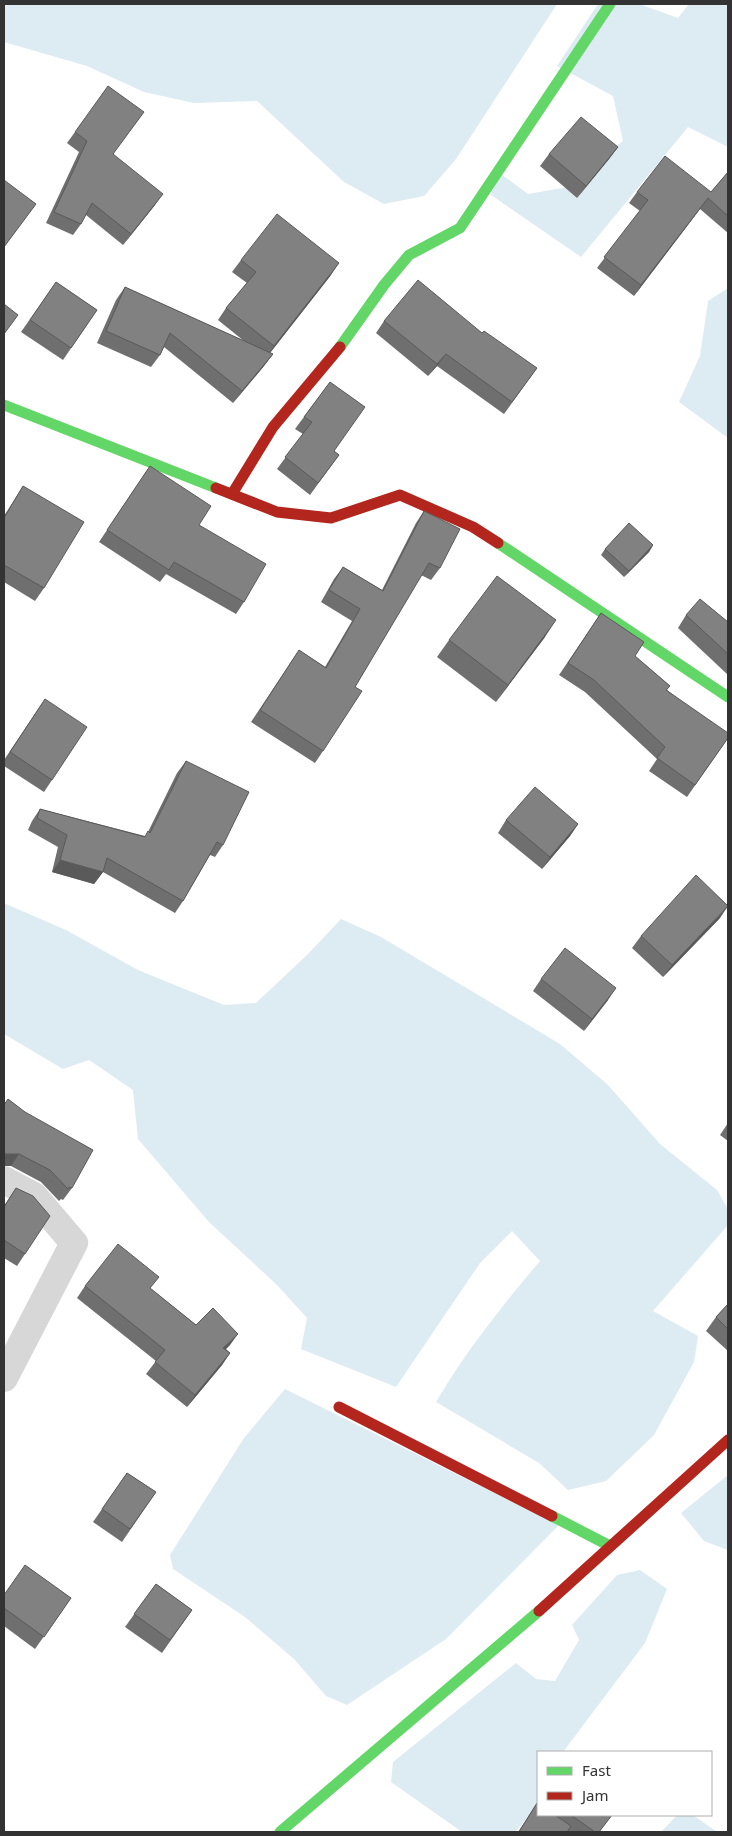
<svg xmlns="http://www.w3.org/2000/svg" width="732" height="1836" font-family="'Noto Sans',sans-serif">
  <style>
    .water { fill: #ddebf3 }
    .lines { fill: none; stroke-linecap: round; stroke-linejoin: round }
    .street { stroke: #d7d7d7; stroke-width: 28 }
    .fast { stroke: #63d668; stroke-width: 11 }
    .jam { stroke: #b3261e; stroke-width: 11 }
    .wall { fill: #6f6f6f }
    .shaded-wall { fill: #5a5a5a }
    .building { fill: #818181; stroke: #5a5a5a }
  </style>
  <rect width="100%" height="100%" fill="#fff"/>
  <g class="water">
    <polygon points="4,4 557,4 456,159 424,196 384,204 344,182 257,101 194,103 144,92 87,66 4,42"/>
    <polygon points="598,4 639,4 678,18 689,4 728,4 728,147 688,127 581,257 491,195 498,172 528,194 568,187 623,141 613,96 557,66"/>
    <polygon points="728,288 728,438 679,402 700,356 708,301"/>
    <path d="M6 904 66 930 138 970 224 1005 256 1003 308 954 341 919 381 937 560 1044 608 1085 660 1144 717 1190 728 1209V1225L653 1311 698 1336 694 1362 654 1435 606 1481 568 1490 539 1463 436 1402C466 1351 502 1306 540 1261L512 1231 480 1263 396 1387 301 1349 307 1318 277 1285 209 1222 138 1139 133 1090 89 1060 63 1069 4 1034V905Z"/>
    <polygon points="285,1389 559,1525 446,1639 347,1705 326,1696 294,1659 245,1617 173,1569 170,1555 244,1438"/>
    <polygon points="728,1475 728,1550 704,1541 681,1513"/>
    <polygon points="640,1570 667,1589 645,1643 563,1752 538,1752 538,1801 534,1810 515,1832 462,1832 391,1782 393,1762 516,1663 536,1679 555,1681 579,1640 572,1625 617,1575"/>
    <polygon points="677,1815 693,1815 717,1832 661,1832"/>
  </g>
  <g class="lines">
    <polyline class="street" points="4,1180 34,1196 74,1243 4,1378"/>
    <g class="fast">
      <polyline points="340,347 384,285 409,255 460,228 610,4"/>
      <polyline points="4,405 216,488"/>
      <polyline points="498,543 728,697"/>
      <polyline points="552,1516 610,1546"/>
      <polyline points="280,1832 539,1611"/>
    </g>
    <g class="jam">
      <polyline points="216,488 277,512 331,518 400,495 473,527 498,543"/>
      <polyline points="232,494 273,427 340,347"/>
      <polyline points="339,1407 552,1516"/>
      <polyline points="539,1611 728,1440"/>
    </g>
  </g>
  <g class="wall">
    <polygon points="75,132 113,154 155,205 123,245 86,215 81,224 73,235 46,223 79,152 67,143"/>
    <polygon points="618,147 609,159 577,198 540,166 549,154"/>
    <polygon points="728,172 728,233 700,209 634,296 597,268 640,211 629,203 637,192 711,192"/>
    <polygon points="241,260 331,275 270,353 273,354 264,366 233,403 164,347 160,355 151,367 97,343 116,300 125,287 244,341 218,320 226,308 247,283 232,272"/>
    <polygon points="56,282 97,310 63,360 21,332"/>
    <polygon points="384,321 482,333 537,368 504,414 437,366 428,376 376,333"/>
    <polygon points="330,382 334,451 339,455 310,495 277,469 303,434 295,429"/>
    <polygon points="150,466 199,525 244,602 236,614 166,574 160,582 99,542"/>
    <polygon points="23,486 44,588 35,601 4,582 4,516"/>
    <polygon points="424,511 440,568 431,580 421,575 355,687 323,751 315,763 251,722 299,650 325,667 352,621 321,602 334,579 343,567 382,590 416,523"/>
    <polygon points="653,545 649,552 624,577 601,555 605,549"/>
    <polygon points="601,613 635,656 670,686 667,690 728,738 687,797 649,771 657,759 585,692 559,675"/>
    <polygon points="686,615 728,622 728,675 678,628"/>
    <polygon points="545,637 496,702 437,657 449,640"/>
    <polygon points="45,699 52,780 44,792 4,766 4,760"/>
    <polygon points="186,761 223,845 215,857 210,855 183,901 175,913 103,872 94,884 52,872 58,847 28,830 32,821 40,809 145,836 148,832 177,773"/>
    <polygon points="506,820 578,824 570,836 542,869 498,833"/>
    <polygon points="720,918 663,977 632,948 641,936"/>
    <polygon points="541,979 608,1000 584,1031 533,991"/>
    <polygon points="4,1105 72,1188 63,1200 61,1199 59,1201 41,1182 11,1166 4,1166"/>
    <polygon points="728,1123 728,1141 720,1135"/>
    <polygon points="16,1188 25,1254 17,1266 4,1258 4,1206"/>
    <polygon points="85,1286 151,1289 196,1325 230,1345 226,1349 230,1353 222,1365 187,1407 146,1374 156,1361 77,1298"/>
    <polygon points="728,1304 728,1351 706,1331 716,1317"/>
    <polygon points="127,1473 156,1492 122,1542 93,1522"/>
    <polygon points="156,1584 192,1610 162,1653 125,1627"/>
    <polygon points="4,1595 71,1598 35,1649 4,1626"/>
    <polygon points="537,1803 556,1816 557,1815 612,1815 599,1832 570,1832 568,1831 567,1832 518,1832"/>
  </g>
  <g class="shaded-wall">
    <polygon points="618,147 609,159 577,198 586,186"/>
    <polygon points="163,194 155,205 123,245 131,234"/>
    <polygon points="708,198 700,209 634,296 641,285"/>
    <polygon points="339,263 331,275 266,358 274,346"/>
    <polygon points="273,354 264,366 233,403 242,391"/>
    <polygon points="446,354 437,366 428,376 437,364"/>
    <polygon points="653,545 649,552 624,577 629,571"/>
    <polygon points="556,620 545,637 496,702 508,685"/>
    <polygon points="578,824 570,836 542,869 550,857"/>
    <polygon points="60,860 103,872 94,884 52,872"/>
    <polygon points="728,906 720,918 663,977 672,965"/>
    <polygon points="616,988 608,1000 584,1031 592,1019"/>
    <polygon points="6,1154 19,1154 11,1166 4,1166 4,1157"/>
    <polygon points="238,1334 230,1345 215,1359 223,1348"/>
    <polygon points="230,1353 222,1365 187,1407 195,1395"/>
  </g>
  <g class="building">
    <polygon points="108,86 144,112 113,154 163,194 131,234 92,203 81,224 54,212 87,141 75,132"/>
    <polygon points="581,117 618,147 586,186 549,154"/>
    <polygon points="665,156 711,192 728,172 728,216 708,198 641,285 604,257 648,200 637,192"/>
    <polygon points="4,180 36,204 4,247"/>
    <polygon points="277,214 339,263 274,346 226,308 256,272 241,260"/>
    <polygon points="418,280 482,333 484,331 537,368 512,402 446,354 437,364 384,321"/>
    <polygon points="56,282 97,310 71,348 30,320"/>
    <polygon points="125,287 273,354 242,391 170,333 160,355 106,331"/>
    <polygon points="4,304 18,315 4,334"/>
    <polygon points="330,382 365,407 334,451 339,455 318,483 285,457 312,422 304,417"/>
    <polygon points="150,466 211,506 199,525 266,564 244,602 174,562 169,570 107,530"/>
    <polygon points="23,486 84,522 44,588 4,565 4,518"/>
    <polygon points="424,511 460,529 440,568 429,563 355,687 362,691 323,751 260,710 299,650 326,668 360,609 329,590 343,567 383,591"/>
    <polygon points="629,523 653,545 629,571 605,549"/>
    <polygon points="497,576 556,620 508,685 449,640"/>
    <polygon points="700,599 728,622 728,654 686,615"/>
    <polygon points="601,613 644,642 635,656 670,686 666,690 728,733 728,738 695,785 657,758 665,747 594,680 568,663"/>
    <polygon points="45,699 87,727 52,780 10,752"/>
    <polygon points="186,761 249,792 223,845 217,842 183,901 107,858 103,872 60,860 67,835 37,818 40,809 145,837 148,831 150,833"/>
    <polygon points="535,787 578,824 550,857 506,820"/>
    <polygon points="696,875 728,906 672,965 641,936"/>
    <polygon points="565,948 616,988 592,1019 541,979"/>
    <polygon points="8,1099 25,1112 93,1150 72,1188 69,1187 68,1189 50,1170 19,1154 6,1154 4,1153 4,1105"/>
    <polygon points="16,1188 33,1196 50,1216 25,1254 4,1240 4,1207"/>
    <polygon points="118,1244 159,1277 150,1288 196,1325 213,1308 238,1334 223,1348 230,1353 195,1395 155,1362 165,1350 85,1286"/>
    <polygon points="728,1304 728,1329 716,1317"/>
    <polygon points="127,1473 156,1492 130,1529 102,1509"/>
    <polygon points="25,1565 71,1598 44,1637 4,1608 4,1595"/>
    <polygon points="156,1584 192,1610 170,1640 134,1614"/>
    <polygon points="537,1803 538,1804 538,1815 555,1815 571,1826 567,1832 519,1832"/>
    <polygon points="571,1815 612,1815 599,1832 595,1832"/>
  </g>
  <rect width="732" height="1836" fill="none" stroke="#333333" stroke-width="10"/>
  <rect x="537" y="1751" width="175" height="65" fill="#ffffff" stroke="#adadad"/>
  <rect x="547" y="1767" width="25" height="8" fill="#63d668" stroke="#adadad"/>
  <text x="582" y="1776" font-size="15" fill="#333333">Fast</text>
  <rect x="547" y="1792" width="25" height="8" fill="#b3261e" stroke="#adadad"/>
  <text x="582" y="1801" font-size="15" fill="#333333">Jam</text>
</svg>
